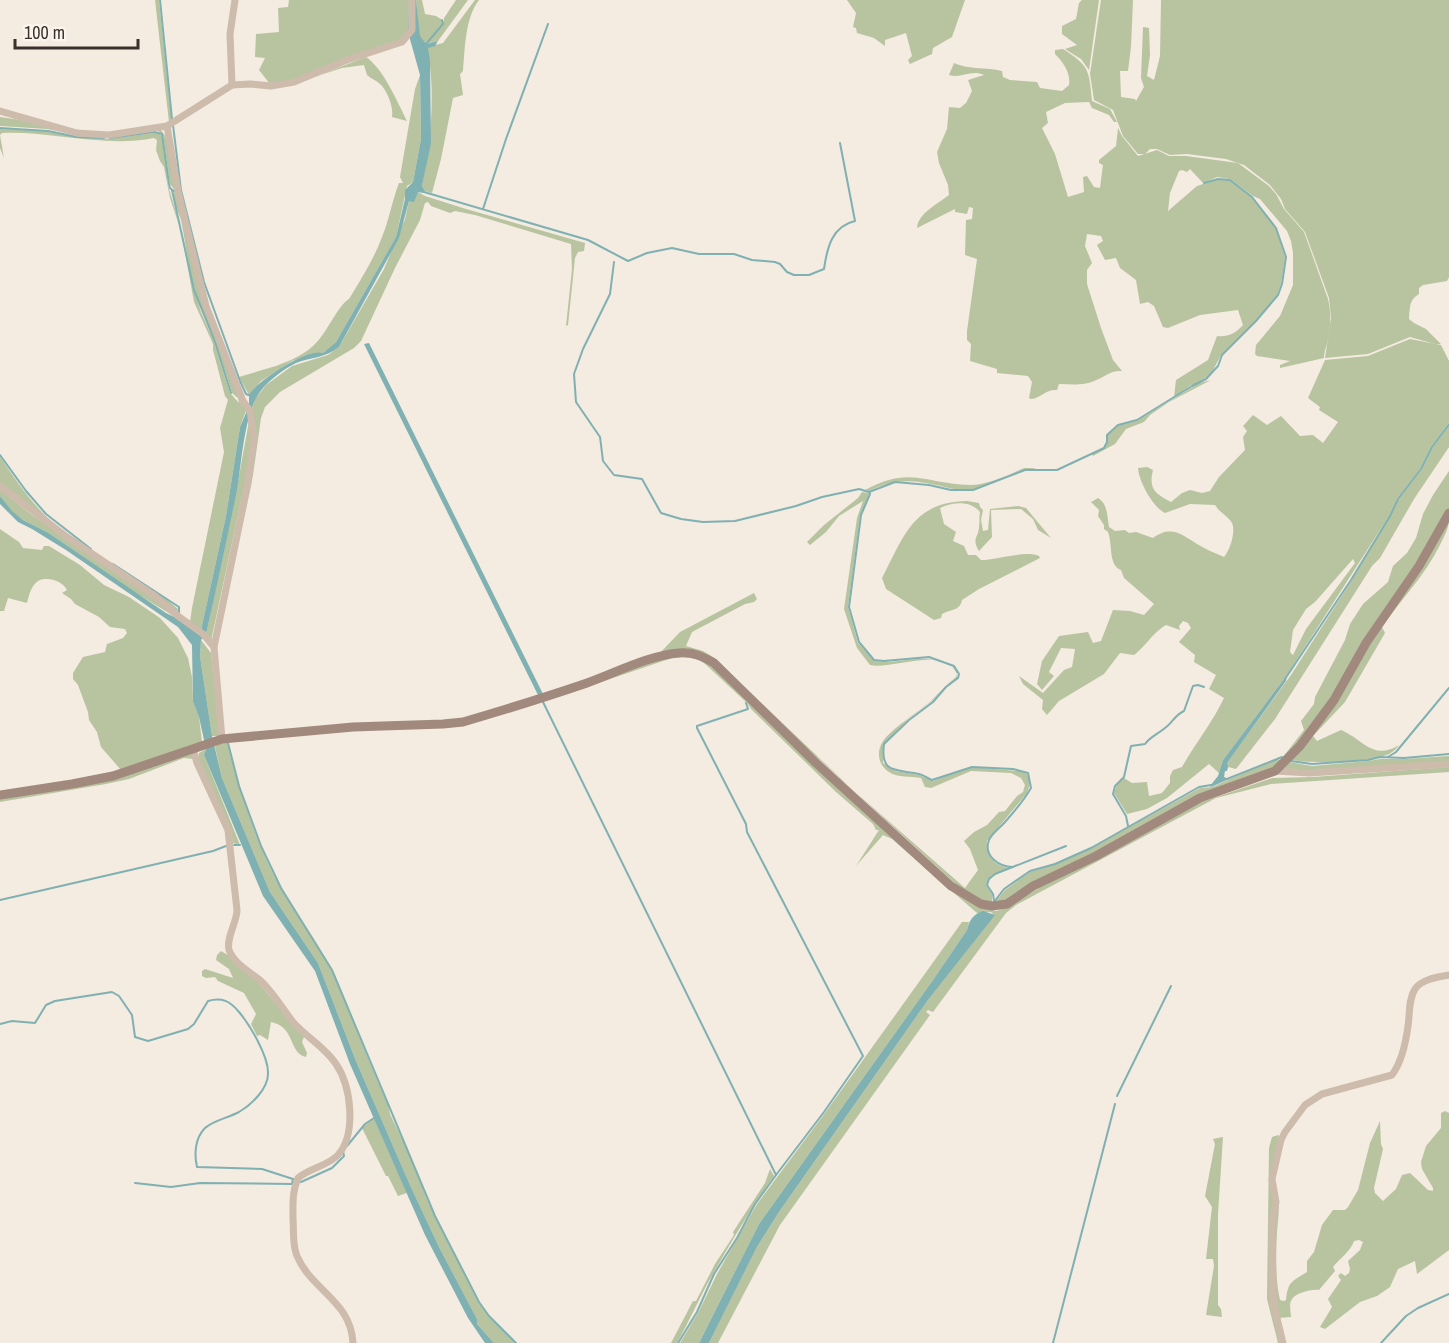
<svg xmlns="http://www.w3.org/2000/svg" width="1449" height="1343" font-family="'Archivo Narrow',sans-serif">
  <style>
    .green { fill: #b8c4a0; fill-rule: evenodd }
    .water { fill: #7fb0b2 }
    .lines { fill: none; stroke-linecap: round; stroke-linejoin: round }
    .stream { stroke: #7fb0b2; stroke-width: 2 }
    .street { stroke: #cdbbac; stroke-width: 7 }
    .secondary { stroke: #a18a7d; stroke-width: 9 }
  </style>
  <rect width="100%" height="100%" fill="#f4ebe1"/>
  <g class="green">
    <polygon points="155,0 159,0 172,122 169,122"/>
    <polygon points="289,0 409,0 408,32 400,42 292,80 270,84 259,70 265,58 255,57 256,34 279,32 278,8 288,7"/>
    <polygon points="416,0 422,0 425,14 436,16 444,21 444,18 456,0 468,0 438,41 425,44 419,36"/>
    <path d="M475 0H479C465 18 465 48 463 71L460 74 463 95 453 98 441 159 432 193 425 191 422 186C431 144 436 90 427 47L443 43Z"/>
    <polygon points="847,0 965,0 952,37 933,48 932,54 910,64 908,60 912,56 906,33 885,40 885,46 874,38 857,33 856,28 853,27 856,13"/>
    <polygon points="1082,0 1099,0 1089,70 1081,59 1065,49 1077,45 1062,34 1062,26 1076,19 1079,3"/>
    <path d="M1101 0H1133L1131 47 1128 71H1120L1121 97 1135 99 1136 101 1144 87 1141 78 1143 27 1149 28 1150 55 1147 76 1154 80 1160 56 1161 0H1449V277L1447 281 1423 285 1419 288V294C1409 300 1410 307 1409 319L1414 323 1426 329 1441 344H1435L1410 337 1368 354 1325 358 1331 318 1329 298 1305 232 1285 209 1281 199 1270 185 1244 165 1226 159 1187 154 1170 155 1157 149H1150L1145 154H1138L1123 136 1113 110 1094 100 1090 74Z"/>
    <path d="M1063 49C1089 66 1089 69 1092 101L1110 109 1117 122H1114L1109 115 1092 108 1089 102 1065 103 1046 112 1048 123 1042 128 1055 154 1068 197 1084 192 1083 177 1087 176 1094 187 1100 188 1103 165 1099 163V160L1116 146 1118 128 1122 136 1138 156 1157 150 1169 156H1186L1238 163 1269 186 1276 194 1284 209 1304 232 1328 299C1331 312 1331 326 1328 339 1327 346 1324 351 1324 358L1280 368V365L1290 361 1257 356 1255 354 1256 345 1280 316 1293 285V253L1291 241 1287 231 1260 199 1253 196 1230 179 1217 177 1203 183 1190 169 1187 172 1182 170 1179 171 1170 193 1168 211 1197 186 1218 179 1230 180 1251 197 1267 215 1276 228 1285 257 1281 284 1277 295 1256 321 1221 355 1211 374 1196 384 1211 380 1169 402 1150 415 1144 422 1126 429 1115 444 1093 456 1092 454C1103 449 1108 447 1108 435L1118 425 1137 421 1196 385H1191L1174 397 1176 380 1208 360 1217 336C1228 337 1235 334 1243 325L1238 310 1200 315 1168 328 1163 327 1154 306 1148 302 1140 304 1136 280 1120 268 1116 258 1105 260 1097 245 1103 241 1101 236 1087 234 1085 246 1092 263 1087 270V284L1101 328 1113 360 1122 371C1110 370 1105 377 1094 381 1083 386 1071 384 1059 384L1057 390C1046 389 1041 398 1031 399L1029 398 1032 382 1028 376 997 373V369L970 361 971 344 967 340V331L977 259 965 255 966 220 972 219 973 208 969 207 967 214 955 212V209L917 228C918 213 939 203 949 195L948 185 939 163 937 152 947 129 949 107 960 108 966 103 972 91 968 80 984 75C971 69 961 79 949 75L954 63C970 70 986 67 1002 71L1003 77 1010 80 1037 82 1040 88 1062 91 1069 85C1071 73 1063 62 1055 54V50Z"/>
    <path d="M366 57C383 68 398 103 407 121L392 117C394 108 387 90 380 84 376 80 371 79 367 75L364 65 342 68 314 77Z"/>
    <path d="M420 75 421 139 413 182 407 186 396 237 336 342 323 353 292 361 261 381 249 395 239 377C264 369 297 363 316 343 327 332 339 304 349 299 361 279 374 259 382 237 389 220 392 201 399 183H403L400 177 415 89Z"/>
    <path d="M0 117 28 121 77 134 160 129 166 137 195 268 247 408 240 427 226 516 201 630 190 622 192 608 224 452 220 428 228 400 225 396 213 350V344L194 302 181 231 170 198 164 167 160 161 156 150 157 140 154 138C104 148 53 131 2 133L0 135 4 158 0 148V129L37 130 77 137 108 139 154 133 160 134 163 138 168 185 182 233 194 290 201 312 213 339 230 393 239 403 238 398 232 393C222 358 207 326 196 293 188 269 186 243 181 220 178 210 171 198 175 190L170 184 163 135 158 131 107 137 77 135 47 129 0 126Z"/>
    <polygon points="418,192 425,196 466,209 585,243 584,251 578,252 575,258 568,325 566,326 572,269 571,244 475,215 455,211 450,213 431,206 428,202 425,203 420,220 395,268 361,341 354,348 280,392 265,407 261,418 253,475 231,578 249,482 251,411 256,398 266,385 292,366 328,355 339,347 384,269 405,219 409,201"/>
    <path d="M1410 339 1441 345 1449 361V422L1431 447 1420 469 1397 499 1389 516 1287 675 1223 760 1219 773 1209 764 1167 798 1147 809 1127 814 1114 793C1116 786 1118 781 1124 778L1132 783 1147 782 1149 796 1162 793 1170 783V776L1173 770 1182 767C1196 742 1211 725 1224 698L1209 689 1216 675 1194 662 1195 655 1179 642 1191 628 1188 623 1183 621 1179 626 1180 630 1166 625C1153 632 1146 646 1134 655L1120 653 1104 674 1059 701 1047 715 1042 709 1043 700 1023 684 1019 676 1043 693 1064 670 1072 667 1075 649 1061 648 1049 672 1054 676 1042 690 1037 684 1042 661 1059 636 1088 632 1093 643 1101 641 1113 610 1130 611 1144 615 1154 604 1124 578 1121 570C1108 565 1113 545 1108 532L1104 529V525L1098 516 1099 510 1091 502 1098 498C1108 504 1107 516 1109 527L1115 531 1125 530 1129 533 1136 532 1153 538C1171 525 1181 534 1197 544 1205 549 1215 553 1224 557 1230 550 1236 532 1232 523 1228 516 1219 512 1215 505L1190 504 1165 513C1153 507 1139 482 1138 468L1147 467 1153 470C1148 490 1156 494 1171 502L1182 493 1190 490 1202 493 1210 491 1219 477 1245 450 1243 437 1247 431 1243 426 1253 415 1267 425 1281 416 1300 436 1313 435 1323 443 1338 422 1319 410 1320 407 1308 398 1325 360 1368 356ZM1353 559 1355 563 1306 629 1293 655 1290 652 1293 630 1306 609 1315 602Z"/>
    <polygon points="249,421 252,438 245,482 211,641 206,634 237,487"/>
    <polygon points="1449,425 1449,447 1414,499 1380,558 1372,566 1275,719 1236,769 1228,767 1226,764 1291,675 1352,580 1399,499 1422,469 1433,447"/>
    <path d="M0 457C16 480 31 503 52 522 86 552 129 573 166 599L178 609 177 613 0 485Z"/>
    <path d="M1024 468H1033L1039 470C1017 466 995 484 973 489 962 491 951 489 941 486 912 480 896 478 869 491L865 490C910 465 926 484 970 485 987 485 1008 475 1024 468Z"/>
    <polygon points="1449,471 1449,511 1332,700 1286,758 1283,757 1304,730 1301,721 1314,704 1315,697 1345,640 1350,624 1363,604 1388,582 1393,566 1407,553 1416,538 1423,514 1433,495"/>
    <path d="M0 489C55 538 123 569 177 618L126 587 47 532 23 520 12 512 0 496Z"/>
    <path d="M862 492 868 493 869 495 860 516 848 607 858 643 874 661C905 665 923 650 953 667L957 669V678L946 687 932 701 908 719 884 744 883 763 895 771 919 775 933 781 955 772 972 767 1019 771 1026 773C1031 780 1030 786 1027 793L987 841C986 856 995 867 1010 868 1000 874 991 873 986 885L992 894V903L979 899 959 887 704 654 658 655 680 632 754 593 757 599 754 602 745 604 692 632 686 646 703 651 713 657 854 791 965 888 978 870 970 849 964 841 974 832 987 825 999 812 1005 811 1017 796 1023 792 1025 785 1021 778 1011 773 971 771 931 788 925 787 921 778C911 776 898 778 889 772 879 766 876 753 882 743 890 729 920 711 932 700 940 692 947 684 956 677L957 674C945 645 892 670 870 665L857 648 844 609 857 518 863 501 839 516 826 532 810 545 807 542 824 525 858 498Z"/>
    <path d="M967 501 979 503 980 507 983 510 981 520 983 531 988 530 990 509 1018 506 1026 508 1051 538 1038 530 1033 519 1021 509 991 510 992 537 979 551C971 538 979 537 979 527 980 521 979 518 980 512 970 500 953 502 940 508L944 524 956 532 953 541 964 546 968 555H976L981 560C997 560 1024 550 1039 556L1040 558 979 589 962 600C960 611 951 609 942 614L941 618 934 620 886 589 882 578C904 536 913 502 967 501Z"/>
    <path d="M1449 519C1449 529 1444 536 1440 545 1424 577 1401 599 1382 627L1385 633 1345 702 1313 736 1317 741 1341 730C1364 740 1373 761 1399 745 1396 749 1393 752 1389 754 1373 762 1307 765 1290 759L1369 643Z"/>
    <path d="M0 529 19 542 23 548 42 550 44 546H49L80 565 104 585 129 597 160 618 178 638 188 658 192 677 193 702 199 717 202 742 121 770 101 747 97 732 89 720 88 712 78 685 73 679V673L83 657 105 652 107 644 123 638 127 633 125 629 110 627 99 617 75 604 71 599 62 593 67 590C63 581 47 576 38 581 31 586 29 595 27 603L8 598 4 611H0Z"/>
    <polygon points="201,640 211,653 220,736 212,736 200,656"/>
    <polygon points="688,654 701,658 715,667 825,774 955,890 979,907 996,911 1006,908 1052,880 1102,856 1202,802 1272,778 1313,777 1449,767 1449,772 1271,784 1216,798 1016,905 1006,913 933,1012 928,1010 926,1012 930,1015 780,1225 718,1343 709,1343 757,1247 779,1212 928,1000 994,915 991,912 977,913 892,839 883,835 856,866 879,830 876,830 873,824 836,792 751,709 747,703 703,662 696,658 682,657 672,658 545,701 544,698 664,658"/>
    <path d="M227 741C241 792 255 844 282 890 298 917 318 942 332 971 352 1016 368 1061 388 1105L390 1114 410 1156 428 1202 478 1302 489 1316 516 1343H494L477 1324V1319L439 1247 410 1185 356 1061 318 963 270 892 222 778 215 747 217 744Z"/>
    <polygon points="206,749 204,755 240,845 233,843 231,832 199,763 199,753"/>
    <polygon points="191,754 194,759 184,758 129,779 106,784 0,802 0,797"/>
    <polygon points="1449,756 1449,762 1309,771 1283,770 1289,762 1312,766 1368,761 1380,759 1404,759"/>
    <polygon points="1276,759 1282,760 1275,768 1198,796 1006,901 995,902 1005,890 1030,872 1055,864 1091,848 1200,788 1212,787"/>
    <polygon points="962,922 969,922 967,930 933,980 759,1224 699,1343 680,1343 699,1311 717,1274 757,1204 825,1113"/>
    <path d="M221 951C257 972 276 1008 304 1037L302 1042 307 1053 306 1057C288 1053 296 1027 271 1022L268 1040 260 1035 257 1036 251 1024 256 1014 244 993 218 981 215 977 206 978 202 976V971L205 969 233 978 229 969 216 960 217 955Z"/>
    <path d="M1445 1111 1449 1113V1250L1417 1274 1415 1261 1398 1269 1390 1287 1377 1296 1360 1302 1325 1329 1320 1327 1332 1307 1328 1299 1341 1280 1338 1276 1341 1273 1345 1276 1349 1273 1350 1269 1348 1261 1360 1250 1363 1242 1359 1240 1354 1241C1350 1252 1340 1258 1333 1267L1335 1271 1319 1290C1311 1289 1294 1293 1291 1301 1289 1305 1291 1313 1291 1317L1278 1318 1275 1305 1274 1222 1276 1189C1281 1205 1278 1217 1277 1232 1276 1254 1275 1279 1280 1300L1284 1301 1286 1300C1288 1282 1291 1282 1307 1272V1261L1314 1252 1322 1225 1333 1210H1345L1348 1207 1358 1190 1370 1143 1380 1121 1381 1144 1383 1149 1374 1188 1375 1193 1383 1201 1396 1189 1402 1175 1410 1173 1428 1190 1433 1191V1188L1422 1169 1421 1162 1426 1146 1441 1128V1113Z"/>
    <polygon points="374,1118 407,1193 398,1196 388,1176 386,1176 362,1128"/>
    <polygon points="1278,1135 1279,1137 1270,1174 1274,1202 1270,1223 1280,1343 1278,1343 1267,1299 1269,1148 1272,1137"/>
    <polygon points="1223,1137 1218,1214 1218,1305 1221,1309 1222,1317 1206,1315 1214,1266 1213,1259 1206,1259 1212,1207 1205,1196 1215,1144 1213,1139"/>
    <path d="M770 1169 774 1176C752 1207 732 1240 713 1274 700 1296 690 1320 677 1343H671L693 1301H696L715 1264 734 1235 733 1232 765 1183Z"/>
  </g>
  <g class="water">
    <path d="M409 0H416L420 36 426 44 438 41 435 46 428 48 430 61 431 143 422 186 425 191 423 193 418 192 414 202 409 201 399 238 339 347C326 358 311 357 296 363 285 368 271 379 263 388 244 409 242 462 237 490 227 538 217 586 206 634L201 640 200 656 212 736 222 778 270 892 318 963 356 1061 410 1185 439 1247 477 1319V1324L494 1343H485L468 1318 425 1235 350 1064 315 971 263 896 204 755 206 749 199 717 193 702 192 645 178 627 66 550 32 529 18 522 0 504V496L12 511 23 520 47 532 166 613 201 630 226 516 240 427 249 406V395C257 381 307 348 323 353L336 342 396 237 405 199V190L413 182 421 139 420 75 408 32Z"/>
    <polygon points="369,343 543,694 538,695 364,344"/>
    <polygon points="1287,675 1286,681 1227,763 1228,767 1227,771 1225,771 1224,777 1229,779 1211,787 1210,786 1218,776 1223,760"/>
    <path d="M983 911 995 915 928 1000 779 1212 757 1247 709 1343H699L759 1224 933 980 967 930C969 921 973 914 983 911Z"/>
  </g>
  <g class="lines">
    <g class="stream">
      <polyline points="160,0 172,119"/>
      <polyline points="426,44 443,24 442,20"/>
      <polyline points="173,125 181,190 204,282 240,381 246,394 251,396"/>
      <polyline points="0,128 48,131 77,137 104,138"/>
      <polyline points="110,138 154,132 162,134 169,184 170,188 174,191"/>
      <polyline points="172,190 194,290 214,339 231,393"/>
      <path d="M424 192 588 240 628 261 647 253 672 248 699 254H734L752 260 775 262 780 264 787 272 794 275H809L824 269C827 248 832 226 855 221L840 143"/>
      <polyline points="483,209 506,139 548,24"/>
      <polyline points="614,262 610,294 583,349 574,374 576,402 600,437 603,461 614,475 642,479 661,513 681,519 703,522 735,521 796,506 822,497 859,489 869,492 895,482 929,485 951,490 973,490 1025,470 1057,470 1104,448 1107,442 1107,435 1118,425 1137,420 1192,386 1206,379 1218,366 1222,355 1256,321 1278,295 1282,284 1286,257 1276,228 1252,197 1230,180 1218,179 1204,183"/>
      <polyline points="0,455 26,491 46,514 91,549"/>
      <path d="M869 492 870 494 861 515 849 607 859 642 874 660 884 661 929 657 954 666 959 674 958 678 946 687 933 702 909 720 884 744C880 774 896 769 919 774 924 775 927 778 932 780L972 767 1013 769 1028 773 1031 788C1024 800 1014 812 1005 822 1000 828 992 833 989 840 983 856 999 867 1013 867"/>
      <polyline points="113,564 179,607 179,613"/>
      <polyline points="1285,679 1351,580 1390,516 1398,499 1421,469 1432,447 1449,424"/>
      <polyline points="542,700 776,1175 755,1204 737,1238 714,1274 697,1312 678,1343"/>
      <polyline points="746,703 748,709 697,726 697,728 746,824 747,832 863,1056 824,1112 776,1175"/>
      <polyline points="228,743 239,786 261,846 281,888 332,970 435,1216 479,1302 489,1316 516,1343"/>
      <polyline points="1388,757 1396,752 1449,688"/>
      <polyline points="1291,761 1312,764 1368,760 1380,757 1404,758 1449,754"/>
      <polyline points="1227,779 1282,757"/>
      <path d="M1128 826 1126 816 1113 794 1115 786 1124 777 1131 746 1145 744C1150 737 1158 734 1165 728 1172 723 1175 715 1184 711L1193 686 1198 685 1204 687"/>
      <polyline points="234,845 240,845"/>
      <polyline points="0,900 213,851 226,846"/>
      <polyline points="994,901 993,894 987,885 989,879 995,874 1066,846"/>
      <polyline points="994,902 1004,889 1030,871 1055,864 1091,848 1199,787 1211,785"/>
      <path d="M0 1024 12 1021 35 1023 46 1005 55 1001 112 992 119 996 132 1015 135 1037 148 1041 188 1029 194 1024 208 1001C222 997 230 1001 239 1012 250 1025 269 1057 268 1074 268 1089 251 1105 239 1112 228 1118 214 1120 205 1128 195 1138 194 1154 197 1167L262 1169 293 1179"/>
      <polyline points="1117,1096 1171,986"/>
      <polyline points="347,1146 365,1124 374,1118"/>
      <polyline points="301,1182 332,1168 344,1156 343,1151"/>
      <polyline points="135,1183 171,1187 200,1183 292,1184 293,1179"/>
      <polyline points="1053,1343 1115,1104"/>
      <polyline points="1381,1343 1406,1316 1418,1308 1449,1294"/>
    </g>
    <g class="street">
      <polyline points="232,85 230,34 235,0"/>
      <polyline points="0,111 77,133 109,135 167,126 232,85 250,84 271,86 294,82 347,60 402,42 412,30 412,0"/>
      <polyline points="167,126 178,191 206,306 243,401 250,411 254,438 248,483 214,647"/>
      <polyline points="0,486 67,537 155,596 178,616 203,634 214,647 222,739"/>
      <path d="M193 748 197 763 228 830 237 910C237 922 226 938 229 950 234 964 252 973 262 982 274 994 283 1009 293 1022 306 1037 325 1047 336 1064 351 1086 357 1133 338 1155 328 1166 309 1168 298 1178 292 1192 293 1205 293 1219 294 1231 292 1244 297 1256 312 1291 351 1301 353 1343"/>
      <polyline points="1275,771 1309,773 1449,764"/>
      <path d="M1283 1343 1274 1306 1273 1289 1272 1222 1276 1202 1272 1179 1281 1140 1285 1132 1305 1105 1322 1094 1392 1075C1401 1063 1406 1041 1408 1026 1410 1015 1408 1000 1415 989 1422 979 1438 977 1449 975"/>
    </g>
    <path class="secondary" d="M0 795 72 784 113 776 222 739 353 727 443 724 463 722C504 710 546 697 587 683 615 673 650 655 679 653 693 652 702 656 714 663L816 763 951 886 981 904 992 906 1007 904 1033 886 1096 856 1200 798 1275 771 1300 746 1334 700 1366 643 1419 566 1449 513"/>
  </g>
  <path d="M15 39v9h123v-9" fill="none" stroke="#3b302b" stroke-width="3"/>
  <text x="24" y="39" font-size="18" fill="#3b302b" stroke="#fbf5ee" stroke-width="4.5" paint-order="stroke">100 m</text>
</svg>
